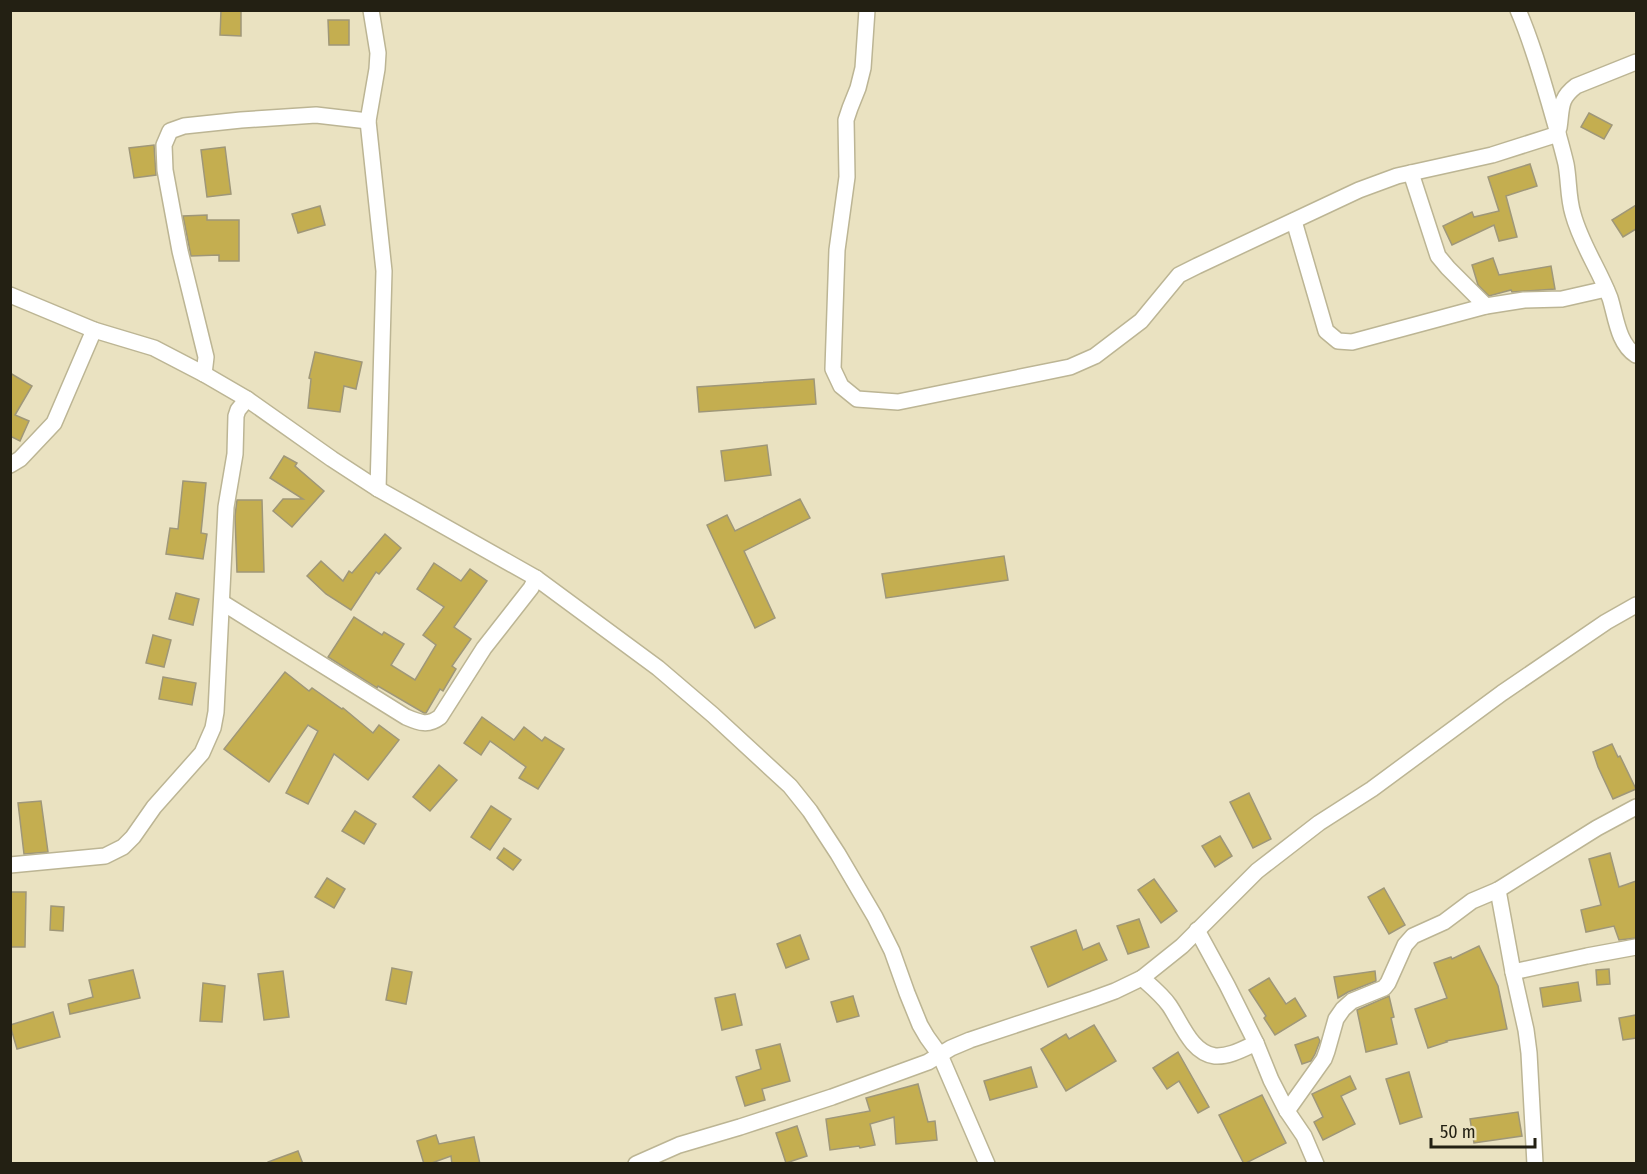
<svg xmlns="http://www.w3.org/2000/svg" width="1647" height="1174" font-family="'Fira Sans Condensed',sans-serif">
  <style>
    .building { fill: #c4ae50; stroke: #9f9778; stroke-width: 1.5 }
    .lines { fill: none; stroke-linecap: round; stroke-linejoin: round }
    .street-casing { stroke: #bcb594; stroke-width: 18 }
    .street { stroke: #fff; stroke-width: 15 }
  </style>
  <rect width="100%" height="100%" fill="#eae2c1"/>
  <g class="building">
    <polygon points="221,10 241,10 241,36 220,35"/>
    <polygon points="328,20 349,20 349,45 329,45"/>
    <polygon points="1589,113 1612,125 1604,139 1581,127"/>
    <polygon points="154,145 156,175 134,178 129,148"/>
    <polygon points="225,147 231,194 207,197 201,150"/>
    <polygon points="1530,164 1537,186 1506,196 1517,237 1499,241 1494,225 1452,245 1443,226 1472,212 1474,217 1499,211 1488,177"/>
    <polygon points="1636,205 1636,229 1623,237 1612,220"/>
    <polygon points="320,206 325,225 298,233 292,214"/>
    <polygon points="207,215 207,220 239,220 239,261 219,261 219,255 191,256 183,216"/>
    <polygon points="1493,258 1499,275 1551,266 1555,289 1512,292 1511,290 1489,296 1478,285 1472,265"/>
    <polygon points="315,352 362,362 356,389 344,386 340,412 308,408 311,379 309,378"/>
    <polygon points="10,373 32,386 15,415 29,421 20,441 10,436"/>
    <polygon points="814,379 816,404 699,412 697,387"/>
    <polygon points="767,445 771,475 725,481 721,451"/>
    <polygon points="284,456 297,463 295,466 324,491 292,527 273,511 283,499 303,499 270,478"/>
    <polygon points="183,481 206,483 201,533 207,534 203,559 166,554 170,528 178,529"/>
    <polygon points="800,499 810,518 744,551 775,618 755,628 707,525 727,515 735,531"/>
    <polygon points="237,500 262,500 264,572 237,572 235,516"/>
    <polygon points="385,534 401,548 379,574 376,572 351,610 326,594 307,576 321,561 343,581 349,571 352,573"/>
    <polygon points="1004,556 1008,580 886,598 882,574"/>
    <polygon points="434,563 461,581 470,569 487,581 454,627 471,639 452,666 456,669 443,691 440,689 426,713 424,713 378,686 377,688 328,657 354,617 382,635 384,632 404,644 391,665 415,680 436,645 423,635 444,607 417,589"/>
    <polygon points="176,593 199,599 193,625 169,619"/>
    <polygon points="153,635 171,640 164,667 146,663"/>
    <polygon points="285,672 309,691 312,688 342,709 343,708 373,733 379,725 399,740 368,780 334,754 308,804 286,793 318,731 308,725 269,782 224,749"/>
    <polygon points="163,677 196,683 192,705 159,699"/>
    <polygon points="482,717 514,740 524,727 542,741 545,737 564,749 538,789 519,778 526,767 490,741 481,755 464,743"/>
    <polygon points="1612,744 1618,757 1620,756 1636,789 1613,799 1598,767 1593,752"/>
    <polygon points="439,765 457,780 430,811 413,797"/>
    <polygon points="1249,793 1271,839 1253,848 1230,802"/>
    <polygon points="41,801 48,852 24,854 18,803"/>
    <polygon points="491,806 511,819 490,850 471,837"/>
    <polygon points="355,811 376,824 364,844 342,831"/>
    <polygon points="1220,836 1232,856 1215,867 1202,846"/>
    <polygon points="504,848 521,860 513,870 497,858"/>
    <polygon points="1610,853 1619,887 1636,881 1636,938 1619,940 1614,926 1586,932 1581,910 1601,905 1589,859"/>
    <polygon points="327,878 345,889 334,908 315,897"/>
    <polygon points="1154,879 1177,911 1161,923 1138,890"/>
    <polygon points="1384,888 1405,925 1389,934 1368,897"/>
    <polygon points="10,892 26,892 25,947 10,947"/>
    <polygon points="51,906 64,907 63,931 50,930"/>
    <polygon points="1139,919 1149,947 1128,954 1117,926"/>
    <polygon points="1076,930 1083,950 1099,943 1107,960 1048,987 1031,947"/>
    <polygon points="800,935 809,959 786,968 777,944"/>
    <polygon points="1479,946 1498,986 1507,1029 1446,1041 1447,1042 1428,1048 1415,1009 1447,998 1434,963 1451,957 1452,959"/>
    <polygon points="392,968 412,972 406,1004 386,1000"/>
    <polygon points="1609,969 1610,984 1597,985 1596,970"/>
    <polygon points="133,970 140,998 70,1014 68,1004 93,997 89,980"/>
    <polygon points="283,971 289,1017 264,1020 258,974"/>
    <polygon points="1375,971 1376,981 1348,992 1338,998 1334,977"/>
    <polygon points="1269,978 1286,1004 1295,998 1306,1016 1275,1035 1264,1018 1266,1016 1249,990"/>
    <polygon points="1578,982 1581,1001 1543,1007 1540,988"/>
    <polygon points="203,983 225,986 222,1022 200,1021"/>
    <polygon points="735,994 742,1025 722,1030 715,998"/>
    <polygon points="853,996 859,1016 837,1022 831,1002"/>
    <polygon points="1389,996 1394,1017 1391,1018 1397,1044 1366,1052 1357,1010"/>
    <polygon points="53,1012 60,1037 17,1049 10,1025"/>
    <polygon points="1636,1015 1636,1038 1623,1040 1619,1018"/>
    <polygon points="1094,1025 1116,1061 1066,1091 1041,1049 1066,1034 1069,1039"/>
    <polygon points="1318,1037 1320,1041 1315,1054 1311,1061 1302,1064 1295,1045"/>
    <polygon points="780,1044 790,1081 762,1089 765,1100 745,1106 736,1077 761,1069 756,1050"/>
    <polygon points="1178,1052 1209,1107 1198,1113 1179,1081 1167,1089 1153,1068"/>
    <polygon points="1031,1067 1037,1087 990,1100 984,1081"/>
    <polygon points="1409,1072 1422,1117 1400,1124 1386,1079"/>
    <polygon points="1350,1076 1356,1089 1341,1096 1355,1124 1323,1140 1314,1122 1323,1117 1312,1094"/>
    <polygon points="918,1084 928,1122 935,1121 937,1140 896,1144 894,1117 870,1124 875,1145 860,1148 859,1146 830,1150 826,1119 870,1111 866,1098"/>
    <polygon points="1262,1095 1286,1143 1244,1164 1219,1115"/>
    <polygon points="1518,1112 1522,1136 1474,1143 1470,1119"/>
    <polygon points="797,1126 807,1156 786,1163 776,1133"/>
    <polygon points="436,1135 439,1144 474,1137 480,1164 452,1164 451,1156 429,1164 424,1164 417,1141"/>
    <polygon points="298,1151 303,1164 268,1164 268,1162"/>
  </g>
  <g class="lines">
    <defs>
      <g id="street">
        <polyline points="371,10 378,53 377,69 368,121 384,271 378,489"/>
        <polyline points="867,10 863,68 858,88 850,108 846,120 847,177 837,250 833,369 841,386 857,399 898,402 1070,367 1095,356 1141,321 1179,275 1197,266 1359,190 1397,176 1492,155 1558,134"/>
        <path d="M1518 10C1531 40 1540 71 1549 102 1555 123 1561 143 1566 164 1569 180 1568 198 1573 214 1581 244 1599 269 1610 298 1616 317 1618 344 1636 355"/>
        <path d="M1559 128C1562 108 1559 99 1576 86L1636 62"/>
        <polyline points="1411,173 1438,256 1448,268 1486,306"/>
        <polyline points="1294,221 1326,331 1338,341 1352,342 1486,306 1524,300 1562,299 1606,289"/>
        <polyline points="10,295 94,330 154,348 204,374 247,399 332,459 378,489 536,578 658,668 713,715 790,786 810,811 838,854 875,917 892,951 907,993 920,1025 927,1037 940,1055 987,1164"/>
        <polyline points="204,374 206,357 180,251 165,170 164,145 170,131 184,126 241,120 316,115 368,121"/>
        <polyline points="10,465 20,459 54,423 94,330"/>
        <path d="M223 603 406 717C420 723 428 726 440 717L484 648 531 588 536 578"/>
        <polyline points="10,865 105,856 123,847 133,837 154,807 202,753 213,728 216,712 226,507 235,454 236,416 238,410 247,399"/>
        <polyline points="1498,890 1513,972 1526,1030 1529,1053 1535,1164"/>
        <polyline points="1197,930 1227,985 1256,1043 1271,1080 1287,1111 1304,1136 1316,1164"/>
        <polyline points="1513,972 1587,956 1636,947"/>
        <path d="M1142 978C1151 986 1162 995 1169 1005 1181 1022 1191 1053 1215 1056 1229 1057 1243 1049 1256 1043"/>
        <polyline points="1287,1111 1324,1059 1327,1051 1336,1019 1343,1009 1352,1001 1384,988 1388,983 1405,945 1413,936 1444,922 1472,901 1498,890 1597,828 1636,807"/>
        <polyline points="636,1164 679,1145 740,1127 832,1097 928,1062 951,1048 970,1040 1093,999 1115,991 1142,978 1182,946 1257,871 1319,823 1372,789 1502,693 1606,622 1636,605"/>
      </g>
    </defs>
    <use href="#street" class="street-casing"/>
    <use href="#street" class="street"/>
  </g>
  <rect width="1647" height="1174" fill="none" stroke="#232013" stroke-width="24"/>
  <path d="M1431 1138v9h104v-9" fill="none" stroke="#232013" stroke-width="3"/>
  <text x="1440" y="1138" font-size="18" fill="#232013" stroke="#eae2c1" stroke-width="4.5" paint-order="stroke">50 m</text>
</svg>
